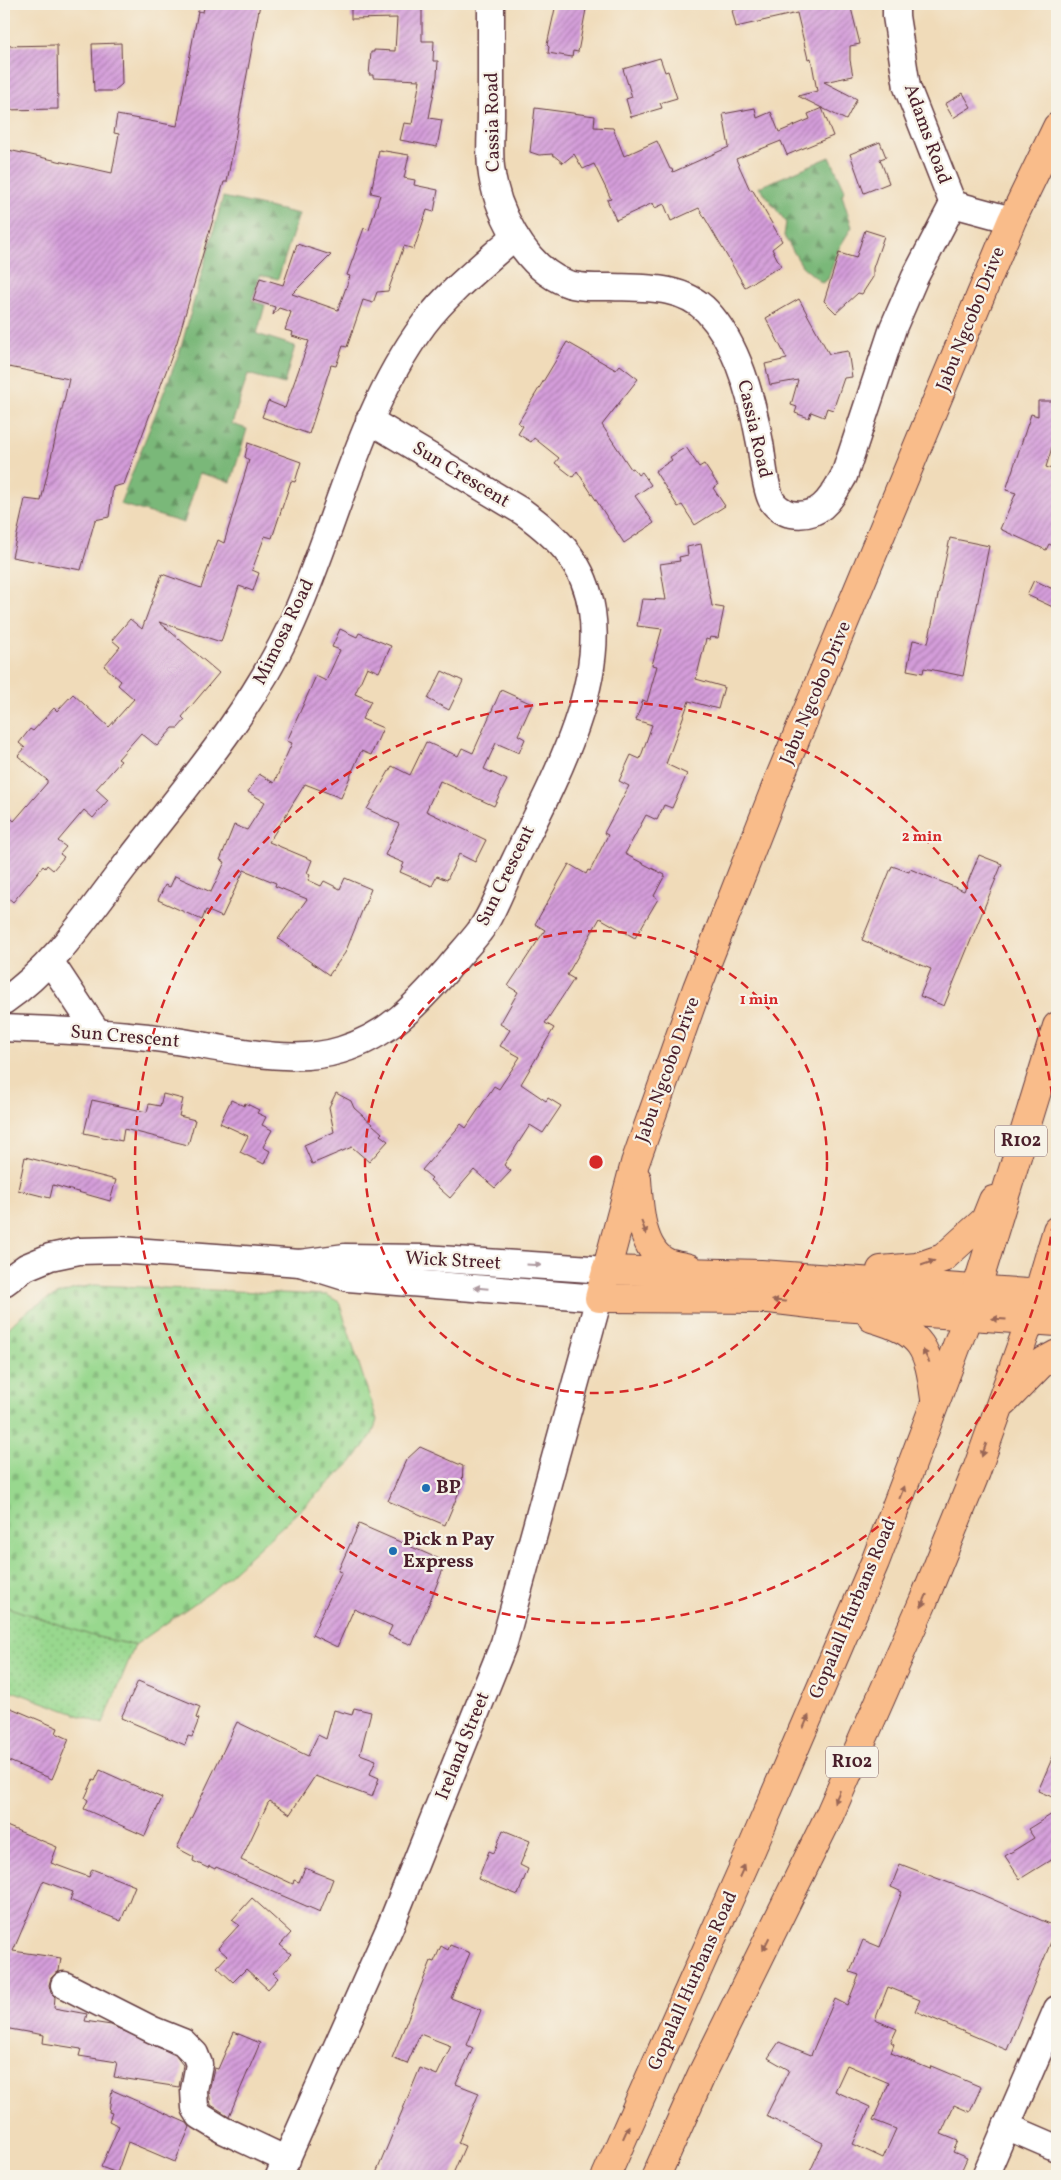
<svg xmlns="http://www.w3.org/2000/svg" width="1061" height="2180" font-family="Vollkorn,serif">
  <style>
    .grass { fill: url(#grass-dots); stroke: #717c5c }
    .forest { fill: url(#forest-firs); stroke: #626c52 }
    .cemetery { fill: url(#cemetery-stones); stroke: #717c5c }
    .building { fill: url(#building-hatch); fill-rule: evenodd }
    .lines { fill: none; stroke-linecap: round; stroke-linejoin: round }
    .minor-casing { stroke: #633b40; stroke-width: 29 }
    .major-casing { stroke: #633b40; stroke-width: 30 }
    .minor { stroke: #fff; stroke-width: 26 }
    .major { stroke: #f9bc8a; stroke-width: 28 }
    .oneway { fill: #996656 }
    .oneway2 { fill: #ae9aa0 }
    .ring { fill: none; stroke: #d62828; stroke-width: 2.5; stroke-dasharray: 9 6 }
    .poi-dot { fill: #1f6fb2; stroke: #f7f3e8; stroke-width: 2 }
    .labels { text-anchor: middle; dominant-baseline: central; stroke-width: 4.5; stroke-linejoin: round; paint-order: stroke }
    .shield { fill: #f7f3e8; stroke: #7e5f64; stroke-width: 1 }
    .shield-label { font-size: 18px; font-weight: bold; fill: #4a1f2b }
    .street-label { font-size: 19px; fill: #4a1f2b; stroke: #f7f3e8 }
    .poi-label { font-size: 19px; font-weight: bold; fill: #4a1f2b; stroke: #f7f3e8; text-anchor: start }
    .centre { fill: #d62828; stroke: #f7f3e8; stroke-width: 2.5 }
    .ring-label { font-size: 15px; text-anchor: middle; font-weight: bold; fill: #d62828; stroke: #f7f3e8; stroke-width: 4.5; stroke-linejoin: round; paint-order: stroke }
  </style>
  <defs>
    <pattern id="grass-dots" width="8" height="8" patternUnits="userSpaceOnUse" patternTransform="scale(1.25)"><rect width="8" height="8" fill="#98d88e"/><path d="M2 2h.1M6 6h.1" fill="none" stroke="#84b97b" stroke-width="1.8" stroke-linecap="round"/></pattern>
    <pattern id="forest-firs" width="22" height="20" patternUnits="userSpaceOnUse" patternTransform="scale(1.25)"><rect width="22" height="20" fill="#7ab879"/><path d="M5 1l3.5 6h-7zM16 11l3.5 6h-7z" fill="#669563"/></pattern>
    <pattern id="cemetery-stones" width="16" height="16" patternUnits="userSpaceOnUse" patternTransform="scale(1.25)"><rect width="16" height="16" fill="#98d88e"/><path d="M2 7V4a2 2 0 0 1 4 0v3zM10 15v-3a2 2 0 0 1 4 0v3z" fill="#84b97b"/></pattern>
    <pattern id="building-hatch" width="6" height="6" patternUnits="userSpaceOnUse" patternTransform="scale(1.25)"><rect width="6" height="6" fill="#d49dda"/><path d="M-1 1l2-2M0 6l6-6M5 7l2-2" fill="none" stroke="#ae7fb1"/></pattern>
  </defs>
  <rect width="100%" height="100%" fill="#f7f3e8"/>
  <filter id="ink" filterUnits="userSpaceOnUse"><feTurbulence type="fractalNoise" baseFrequency=".02" numOctaves="2"/><feDisplacementMap in="SourceGraphic" scale="10" xChannelSelector="R" yChannelSelector="G"/><feConvolveMatrix kernelMatrix="1 2 1 2 8 2 1 2 1" color-interpolation-filters="sRGB"/></filter>
  <filter id="wash" filterUnits="userSpaceOnUse"><feTurbulence type="fractalNoise" baseFrequency=".0096" numOctaves="4" result="noise"/><feDisplacementMap in="SourceGraphic" scale="20" xChannelSelector="R" yChannelSelector="G"/><feGaussianBlur stdDeviation="1.12" result="paint"/><feColorMatrix in="noise" values="0 0 0 0 0 0 0 0 0 0 0 0 0 0 0 0 0 1.4 0 .05"/><feComposite in="paint" operator="in"/></filter>
  <g filter="url(#wash)">
    <rect width="100%" height="100%" fill="#f0dbb9"/>
    <polygon class="grass" points="4,1606 93,1636 135,1645 103,1724 4,1688"/>
    <g class="forest">
      <polygon points="830,157 845,190 842,195 852,227 839,248 828,279 822,283 802,266 784,236 786,222 759,187"/>
      <polygon points="223,197 299,214 278,279 260,275 252,301 265,305 257,334 295,346 284,384 248,374 232,424 247,429 231,482 199,473 184,523 120,504 180,351"/>
    </g>
    <path class="cemetery" d="M94 1285 327 1295 339 1302 377 1420 372 1435 351 1463 212 1591 135 1645 93 1636 4 1606V1333C28 1305 58 1291 94 1285Z"/>
    <g id="blocks">
      <g class="building">
        <polygon points="205,4 260,4 227,182 224,182 177,342 124,484 113,487 109,517 95,520 81,570 12,557 25,499 41,501 69,379 4,366 4,149 112,173 119,134 114,133 117,115 177,126 198,11 203,12"/>
        <polygon points="351,4 422,4 422,41 434,41 433,61 438,61 437,76 429,118 442,120 437,147 400,140 404,123 412,124 420,80 373,78 373,75 369,75 371,52 374,52 374,50 395,51 397,18 351,19"/>
        <polygon points="556,4 587,4 578,52 573,51 572,57 548,53 549,47 547,45"/>
        <polygon points="760,4 850,4 860,44 850,46 850,60 853,76 824,82 857,99 846,120 798,96 817,91 811,58 808,59 797,13 736,27 732,10"/>
        <polygon points="121,43 122,84 114,91 94,91 92,44"/>
        <polygon points="57,45 58,109 4,110 4,46"/>
        <polygon points="660,58 665,72 668,71 677,98 660,103 662,108 631,117 626,99 632,97 623,69"/>
        <polygon points="963,93 971,107 953,118 945,104"/>
        <polygon points="535,108 595,116 594,127 613,128 624,156 657,141 670,169 672,169 673,172 729,147 723,114 755,108 757,118 771,112 779,132 810,119 808,114 822,108 833,136 787,155 781,141 736,159 750,190 752,189 782,241 772,249 781,266 745,287 699,208 671,221 664,204 655,208 653,203 616,220 607,200 611,199 594,164 583,169 574,154 563,163 552,154 539,155 530,152"/>
        <polygon points="880,142 886,157 880,159 889,183 864,193 850,154"/>
        <polygon points="379,150 409,155 404,178 415,180 414,185 438,190 434,212 427,210 414,249 404,246 388,291 377,292 373,303 363,300 347,347 343,346 336,366 331,365 309,434 262,417 268,401 285,408 309,341 292,336 293,332 285,330 291,312 279,308 273,315 275,307 253,300 260,278 283,285 297,244 331,255 292,294 338,310 350,276 347,275 364,228 369,230 380,195 371,193"/>
        <polygon points="865,230 884,236 873,268 873,277 862,294 858,293 836,313 824,301 839,253 856,258"/>
        <polygon points="799,299 829,354 848,351 852,377 844,378 833,410 827,408 824,417 811,412 809,418 795,413 797,407 791,405 798,380 770,385 765,364 787,359 766,318"/>
        <polygon points="567,342 616,370 620,365 638,379 602,425 631,469 633,468 638,475 642,472 651,485 635,496 654,523 624,543 577,471 573,477 555,463 559,458 534,438 531,442 518,434 523,426 518,423"/>
        <polygon points="1038,401 1057,401 1057,431 1046,467 1057,471 1057,548 1049,544 1046,550 1000,529 1016,493 1006,490 1031,414 1038,416"/>
        <polygon points="248,443 301,462 295,482 291,481 272,538 265,536 252,570 259,573 253,591 239,586 221,642 159,622 219,673 182,717 185,720 178,728 173,728 157,746 141,733 118,759 121,761 96,789 108,800 93,818 84,810 58,841 66,847 60,854 64,857 53,870 47,865 45,868 43,866 13,902 4,894 4,812 14,821 47,783 47,780 18,756 25,748 19,743 30,729 33,731 54,708 57,711 73,694 109,727 134,699 118,685 121,681 104,666 120,647 112,640 130,619 142,629 162,574 201,588 218,540 224,543 249,460 245,457"/>
        <polygon points="686,447 699,467 704,464 718,485 713,488 725,506 695,525 682,505 678,507 655,471 672,460 670,457"/>
        <polygon points="950,538 989,546 963,676 924,668 923,673 907,670 913,640 928,643"/>
        <polygon points="701,544 712,606 724,608 718,638 710,637 709,640 706,639 696,679 724,687 718,709 689,701 666,764 687,774 672,808 664,805 657,820 646,815 625,854 665,875 654,896 658,899 635,938 600,918 567,975 574,979 545,1023 554,1028 521,1084 546,1101 548,1098 561,1106 543,1133 530,1125 504,1165 511,1171 495,1188 474,1170 450,1198 430,1180 432,1178 422,1170 461,1124 466,1128 494,1086 499,1089 520,1057 500,1046 510,1030 500,1024 518,992 508,986 545,930 535,924 569,864 586,874 588,870 590,871 608,835 604,833 629,786 619,781 631,755 640,759 652,725 636,720 643,700 647,702 657,666 652,665 662,629 637,626 642,599 666,600 660,564 680,561 679,557 688,555 687,547"/>
        <polygon points="1034,580 1057,591 1057,609 1027,595"/>
        <polygon points="340,629 357,637 359,633 391,646 379,672 367,667 355,694 371,701 362,719 383,728 371,755 361,751 341,798 305,784 269,842 312,860 307,873 310,875 308,880 321,886 324,881 340,889 345,878 371,889 345,953 329,975 278,939 307,899 275,886 276,883 244,870 222,917 206,910 202,920 158,900 165,885 170,887 175,876 211,892 225,862 220,860 234,825 247,830 265,802 248,792 259,774 274,783 292,743 287,741 316,676 326,681 340,650 332,647"/>
        <polygon points="442,671 463,681 449,710 428,699"/>
        <polygon points="501,690 532,704 518,735 525,739 519,753 496,743 484,769 507,780 494,806 440,781 426,811 486,840 475,862 459,854 447,880 437,876 432,886 400,872 404,863 385,855 399,824 367,809 392,766 410,775 426,742 458,756 462,748 473,753"/>
        <polygon points="979,855 1002,864 944,1006 920,996 931,969 862,940 892,866 909,872 910,869 964,891"/>
        <polygon points="336,1093 351,1101 354,1108 382,1133 380,1135 388,1141 369,1162 352,1147 312,1164 304,1145 334,1132 329,1107"/>
        <polygon points="163,1094 183,1099 179,1116 195,1120 188,1145 124,1129 122,1141 84,1133 92,1100 147,1112 149,1104 160,1106"/>
        <polygon points="231,1100 244,1106 245,1103 259,1110 257,1113 266,1117 262,1125 272,1130 263,1147 270,1151 264,1164 240,1152 248,1136 220,1123"/>
        <polygon points="25,1157 116,1180 110,1201 53,1185 50,1198 18,1190"/>
        <polygon points="420,1447 463,1466 462,1485 445,1525 388,1501 406,1460"/>
        <polygon points="359,1524 446,1562 412,1645 388,1635 392,1626 354,1609 337,1647 312,1635 342,1572 338,1571"/>
        <polygon points="138,1681 200,1707 196,1718 199,1719 192,1737 188,1736 185,1745 121,1718"/>
        <polygon points="4,1705 58,1728 56,1733 69,1739 52,1779 4,1759"/>
        <polygon points="354,1708 371,1712 360,1754 376,1760 370,1774 379,1778 372,1797 315,1776 290,1814 270,1801 268,1803 241,1860 293,1884 294,1880 299,1882 305,1868 333,1879 320,1912 216,1867 215,1869 209,1866 208,1868 193,1861 194,1857 177,1848 237,1722 308,1756 318,1735 326,1739 334,1710 352,1715"/>
        <polygon points="1057,1747 1057,1799 1038,1791"/>
        <polygon points="100,1770 162,1798 145,1836 84,1809 88,1800 85,1798 93,1780 95,1781"/>
        <polygon points="1057,1811 1057,1856 1020,1879 1005,1856 1034,1838 1028,1829"/>
        <polygon points="4,1825 57,1847 51,1863 89,1877 92,1869 135,1886 121,1921 70,1900 73,1892 43,1881 13,1951 61,1958 59,1971 51,1978 49,1985 51,1993 55,1997 54,2008 87,2014 85,2021 111,2025 175,2055 183,2065 179,2087 114,2077 117,2062 79,2056 81,2049 43,2043 44,2035 4,2028"/>
        <polygon points="503,1830 530,1841 520,1865 528,1869 518,1895 478,1879 489,1851 494,1853"/>
        <path d="M900 1864 970 1891 971 1890 1057 1927 1007 2050 915 2011 920 2000 888 1987 875 2020 897 2029 891 2042 894 2044 891 2053 930 2069 931 2066 981 2087 970 2112 954 2105 941 2134 958 2141 953 2152 967 2158 959 2176H808L823 2143 766 2116 789 2070 768 2058 779 2042 811 2055 835 1999 847 2005 859 1975 850 1972 863 1940 880 1947 902 1892 891 1887ZM847 2065 889 2083 873 2120 896 2129 883 2158 853 2144 870 2107 835 2091Z"/>
        <polygon points="252,1898 291,1933 280,1945 291,1954 273,1973 278,1978 268,1989 246,1969 233,1982 217,1967 227,1956 218,1948 239,1925 232,1920"/>
        <polygon points="450,1945 470,1953 451,1998 481,2010 467,2045 473,2048 456,2084 479,2093 458,2143 465,2146 452,2176 375,2176 420,2068 437,2075 451,2046 420,2034 407,2064 392,2058 431,1961 434,1962 441,1946 448,1950"/>
        <polygon points="234,2032 260,2043 229,2116 211,2105 209,2091 214,2068 218,2069"/>
        <polygon points="112,2090 187,2123 190,2127 175,2162 128,2142 117,2173 101,2167 119,2126 109,2121 112,2113 109,2112"/>
      </g>
    </g>
  </g>
  <g filter="url(#ink)">
    <use href="#blocks" fill-opacity="0" stroke="#633b40" stroke-width="1"/>
    <g class="lines">
      <defs>
        <g id="minor">
          <path d="M491 4C491 40 491 77 491 114 491 131 489 149 491 167 495 208 524 267 566 283 578 288 597 287 611 287 643 288 682 285 707 311 738 344 752 399 760 443 763 460 764 483 771 499 774 506 784 513 791 514 821 519 831 498 844 476L893 328 915 277 953 204"/>
          <polyline points="896,4 896,16 907,87 953,204"/>
          <polyline points="953,204 1012,220"/>
          <polyline points="50,961 97,1032"/>
          <path d="M4 1001C54 967 88 914 125 866 183 790 246 719 288 632 336 530 356 416 424 324 449 291 484 264 515 236"/>
          <path d="M4 1028C52 1030 100 1031 148 1037 207 1043 285 1068 341 1050 389 1035 415 1006 447 970 457 957 469 945 479 932 492 916 505 880 515 860 549 790 604 692 592 611 585 564 560 539 523 512L369 420"/>
          <polyline points="4,1283 26,1267 50,1257 79,1251 120,1250 300,1263 345,1257 424,1258 606,1270"/>
          <polyline points="64,1985 153,2030 183,2042 195,2054 199,2064 194,2090 195,2108 200,2116 223,2130 287,2160"/>
          <polyline points="1006,2126 1057,2148"/>
          <polyline points="279,2176 390,1927 504,1643 599,1298 348,1278 300,1263"/>
          <polyline points="985,2176 1057,2009"/>
        </g>
        <g id="major">
          <polyline points="1057,127 1012,220 779,779 697,988 635,1163 599,1298 769,1299 827,1306 1057,1322"/>
          <path d="M637 1179C639 1204 640 1249 666 1262 672 1265 681 1266 689 1268"/>
          <polyline points="606,1270 761,1274 1057,1295"/>
          <polyline points="881,1270 917,1267 943,1258 985,1220 993,1200"/>
          <path d="M872 1318C924 1333 928 1348 935 1399"/>
          <polyline points="1005,1401 1044,1361 1057,1354"/>
          <polyline points="606,2176 752,1848 875,1562 968,1316 1057,1026"/>
          <polyline points="656,2176 701,2076 829,1816 923,1602 976,1472 1030,1321 1057,1230"/>
        </g>
      </defs>
      <use href="#minor" class="minor-casing"/>
      <use href="#major" class="major-casing"/>
      <use href="#minor" class="minor"/>
      <use href="#major" class="major"/>
    </g>
    <defs><path id="oneway-solid" d="M-6-.8H1V-3.2L6.5 0L1 3.2V.8H-6Z" transform="scale(1.25)"/></defs>
    <g class="oneway">
      <use href="#oneway-solid" transform="translate(644 1228) rotate(69)"/>
      <use href="#oneway-solid" transform="translate(928 1263) rotate(-19)"/>
      <use href="#oneway-solid" transform="translate(779 1301) rotate(-174)"/>
      <use href="#oneway-solid" transform="translate(999 1319) rotate(-176)"/>
      <use href="#oneway-solid" transform="translate(926 1356) rotate(-118)"/>
      <use href="#oneway-solid" transform="translate(984 1450) rotate(109)"/>
      <use href="#oneway-solid" transform="translate(902 1492) rotate(-69)"/>
      <use href="#oneway-solid" transform="translate(924 1601) rotate(113)"/>
      <use href="#oneway-solid" transform="translate(806 1722) rotate(-67)"/>
      <use href="#oneway-solid" transform="translate(837 1797) rotate(114)"/>
      <use href="#oneway-solid" transform="translate(742 1871) rotate(-66)"/>
      <use href="#oneway-solid" transform="translate(766 1944) rotate(116)"/>
      <use href="#oneway-solid" transform="translate(626 2132) rotate(-66)"/>
    </g>
    <g class="oneway2">
      <use href="#oneway-solid" transform="translate(534 1265) rotate(4)"/>
      <use href="#oneway-solid" transform="translate(481 1288) rotate(-175)"/>
    </g>
  </g>
  <g class="ring">
    <circle cx="596" cy="1162" r="231"/>
    <circle cx="596" cy="1162" r="461"/>
  </g>
  <g class="poi-dot">
    <circle cx="426" cy="1488" r="5"/>
    <circle cx="393" cy="1551" r="5"/>
  </g>
  <g class="labels">
    <g class="shield">
      <rect x="995" y="1125.5" width="52" height="31" rx="4"/>
      <rect x="826" y="1746.5" width="52" height="31" rx="4"/>
    </g>
    <g class="shield-label">
      <text x="1021" y="1141">R102</text>
      <text x="852" y="1762">R102</text>
    </g>
    <g class="street-label">
      <text transform="translate(493 122) rotate(-91)">Cassia Road</text>
      <text transform="translate(927 134) rotate(70)">Adams Road</text>
      <text transform="translate(971 319) rotate(-68)">Jabu Ngcobo Drive</text>
      <text transform="translate(754 429) rotate(77)">Cassia Road</text>
      <text transform="translate(461 475) rotate(31)">Sun Crescent</text>
      <text transform="translate(284 632) rotate(-64)">Mimosa Road</text>
      <text transform="translate(816 693) rotate(-67)">Jabu Ngcobo Drive</text>
      <text transform="translate(506 876) rotate(-64)">Sun Crescent</text>
      <text transform="translate(125 1037) rotate(5)">Sun Crescent</text>
      <text transform="translate(668 1070) rotate(-70)">Jabu Ngcobo Drive</text>
      <text transform="translate(453 1261) rotate(3)">Wick Street</text>
      <text transform="translate(853 1609) rotate(-67)">Gopalall Hurbans Road</text>
      <text transform="translate(463 1746) rotate(-68)">Ireland Street</text>
      <text transform="translate(693 1981) rotate(-66)">Gopalall Hurbans Road</text>
    </g>
    <g class="poi-label">
      <text x="436" y="1488">BP</text>
      <text x="403" y="1540">Pick n Pay<tspan x="403" dy="22">Express</tspan></text>
    </g>
  </g>
  <circle cx="596" cy="1162" r="8" class="centre"/>
  <g class="ring-label">
    <text x="922" y="841">2 min</text>
    <text x="759" y="1004">1 min</text>
  </g>
  <rect width="1061" height="2180" fill="none" stroke="#f7f3e8" stroke-width="20"/>
</svg>
